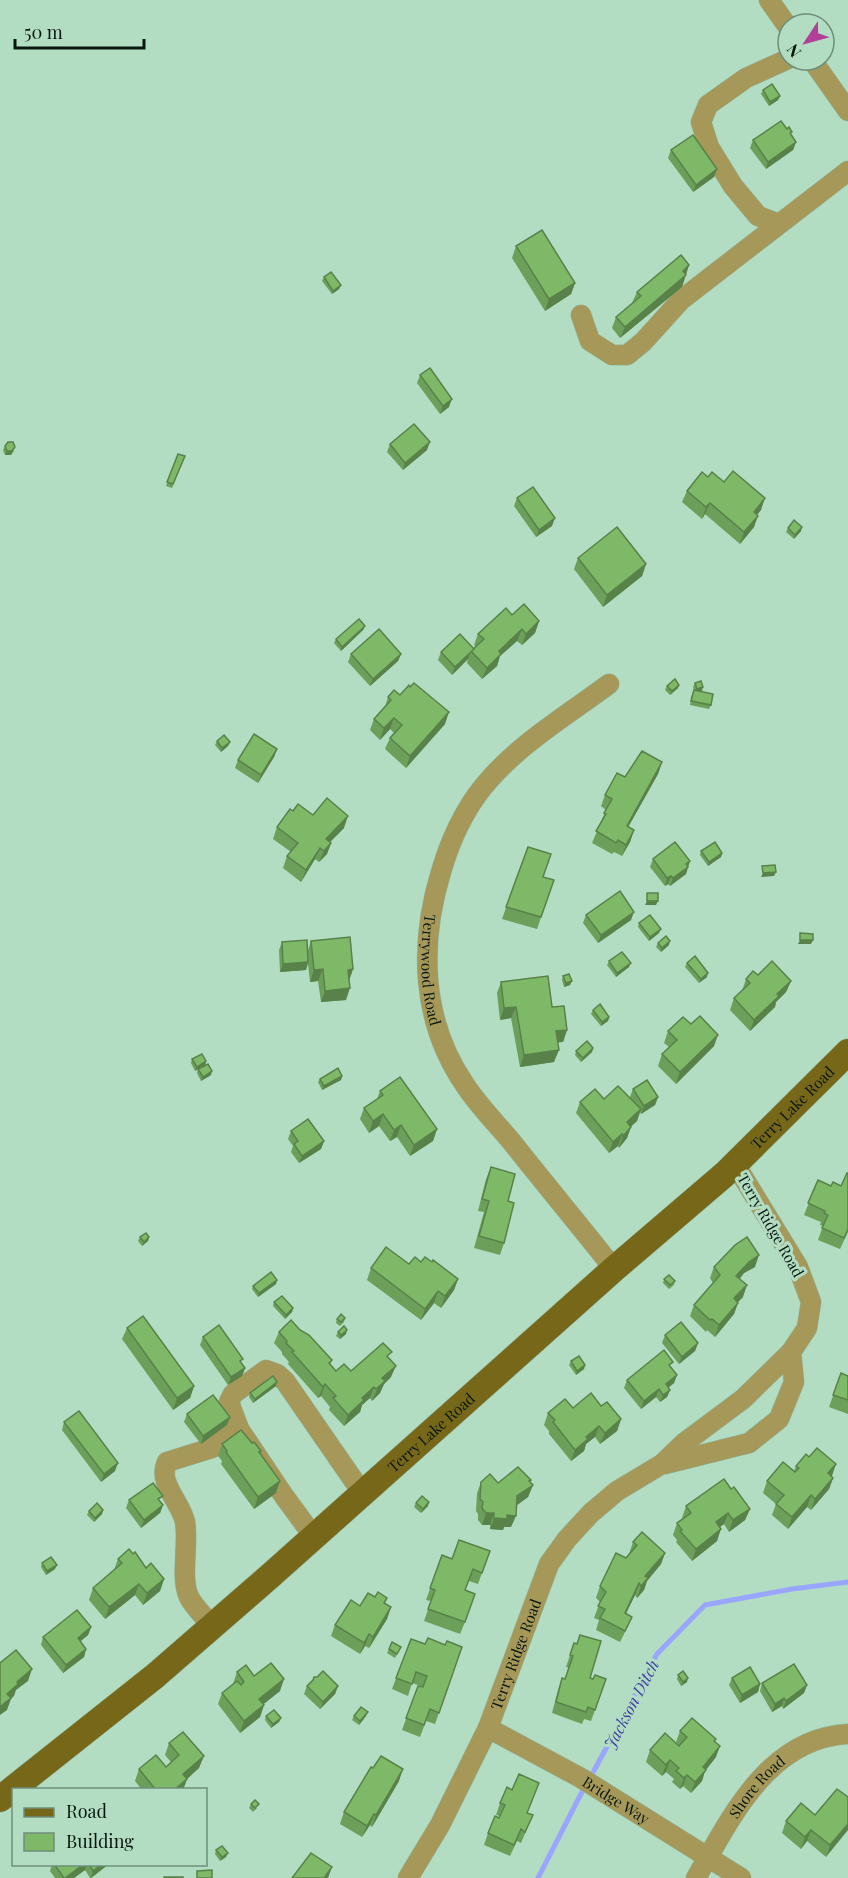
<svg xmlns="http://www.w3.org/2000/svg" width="848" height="1878" font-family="'Playfair Display',serif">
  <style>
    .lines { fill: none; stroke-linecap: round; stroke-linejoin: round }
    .stream { stroke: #9aa5fe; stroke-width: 5 }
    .minor-casing { stroke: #93b9a2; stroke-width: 21 }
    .major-casing { stroke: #93b9a2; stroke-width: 27 }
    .minor { stroke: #a59859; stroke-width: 20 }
    .major { stroke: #766719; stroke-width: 26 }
    .wall { fill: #6c9f59 }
    .shaded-wall { fill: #588249 }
    .building { fill: #7eb968; stroke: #588249; stroke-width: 1.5 }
    .labels { text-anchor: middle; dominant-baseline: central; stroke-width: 6; stroke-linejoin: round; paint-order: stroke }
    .street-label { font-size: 15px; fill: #07170e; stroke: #b2ddc2 }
    .water-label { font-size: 16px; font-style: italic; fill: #3f3ea3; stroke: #b2ddc2 }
  </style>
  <rect width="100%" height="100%" fill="#b2ddc2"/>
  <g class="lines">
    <g class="stream">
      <polyline points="590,1778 657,1654 705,1605 792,1589 848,1582"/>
      <polyline points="538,1878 585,1786"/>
    </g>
    <defs>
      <g id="minor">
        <polyline points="769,0 788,27"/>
        <polyline points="812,60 848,111"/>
        <polyline points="779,224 758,216 733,186 709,147 701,122 708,105 746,78 788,59"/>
        <polyline points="581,315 590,341 612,355 627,355 643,342 681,300 848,171"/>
        <path id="s1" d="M609 684C566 716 517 745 483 787 463 812 450 841 441 872 419 944 421 1021 465 1085 478 1105 496 1123 511 1141 545 1184 580 1226 614 1269"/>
        <polyline points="665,1464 749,1443 779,1419 794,1382 791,1352"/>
        <polyline points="314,1537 284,1496 239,1429 229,1402 233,1394 266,1370 277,1374 285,1381 363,1494"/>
        <path d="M212 1626C205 1617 194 1607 189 1597 180 1578 189 1544 185 1522 181 1502 157 1483 167 1462L212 1448 239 1429"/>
        <path id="s2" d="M488 1728 581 1778 741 1878"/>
        <path id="s3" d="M408 1878 440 1825 488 1728 549 1564 567 1539 591 1513 617 1491 662 1464 684 1443 743 1399 791 1352 807 1328 811 1302 798 1267 735 1164"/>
        <path id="s4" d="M696 1878C731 1818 768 1738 848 1734"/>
      </g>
      <g id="major">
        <path id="s5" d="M0 1799 155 1676 270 1576 614 1269 725 1174 848 1052"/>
      </g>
    </defs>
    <use href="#minor" class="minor-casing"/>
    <use href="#major" class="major-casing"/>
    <use href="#minor" class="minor"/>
    <use href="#major" class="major"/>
  </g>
  <g class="wall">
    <polygon points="763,90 780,96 778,100 769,106 761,94"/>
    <polygon points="791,135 796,142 793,150 766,169 750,148 753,140"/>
    <polygon points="671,150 717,169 714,177 693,192 668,158"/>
    <polygon points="516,246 575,283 571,294 545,311 512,258"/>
    <polygon points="689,265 682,287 620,338 612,328 616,317 632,303 637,292"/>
    <polygon points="324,277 341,285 339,289 332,294 322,281"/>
    <polygon points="420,375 449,407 440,414 417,383"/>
    <polygon points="390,444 427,450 403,470 387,452"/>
    <polygon points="5,446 14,451 11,455 5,455 3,450"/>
    <polygon points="178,454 185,456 172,488 166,486"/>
    <polygon points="708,477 724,482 761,510 757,515 754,527 740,544 705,514 702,519 682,502 687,491"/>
    <polygon points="517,498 552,526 536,537 514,506"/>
    <polygon points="788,528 801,531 794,539 786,532"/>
    <polygon points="578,558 646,564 642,576 603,607 574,569"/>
    <polygon points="512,615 539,621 535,633 522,645 517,641 500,656 497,666 482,679 467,663 468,659 452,675 438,660 441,652 474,649 476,647 474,645 478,634"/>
    <polygon points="365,626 363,630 341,651 334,643 336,639"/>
    <polygon points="351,654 401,654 398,661 370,686 348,662"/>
    <polygon points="695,683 702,691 700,691 711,705 709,709 690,705 692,694 694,690 693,687"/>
    <polygon points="679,685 678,688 670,695 665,690 667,686"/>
    <polygon points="410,687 445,724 406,768 385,749 390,738 394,733 390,729 380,740 370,730 374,719 385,707 388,697 400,695"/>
    <polygon points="217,741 230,742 228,746 221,752 215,745"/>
    <polygon points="277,749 274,757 258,783 235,768 238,760"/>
    <polygon points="662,762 658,774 628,827 634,830 630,842 622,856 614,852 612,854 592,843 606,810 601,806 605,795 625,777"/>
    <polygon points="293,811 313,815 344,828 330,842 331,843 327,854 319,862 315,859 301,882 283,868 287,856 291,852 273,839 277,827"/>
    <polygon points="528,847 543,877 554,880 537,929 502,919"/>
    <polygon points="701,851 722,853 721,857 708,866 700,855"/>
    <polygon points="653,859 688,866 686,874 670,886 668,884 665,886 650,867"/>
    <polygon points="586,915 631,920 598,943 583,923"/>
    <polygon points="639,923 659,933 649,941 638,927"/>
    <polygon points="311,941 353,969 349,980 346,1000 321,1002 318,981 310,982 308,964 306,970 280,972 279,950 282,942 308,950"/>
    <polygon points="658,943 669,945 661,952 656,947"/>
    <polygon points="609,961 629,967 616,977 607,965"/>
    <polygon points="687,963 707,977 699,983 685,967"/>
    <polygon points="758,975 791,981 786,992 776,1002 775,1007 750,1031 730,1010 734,998 742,991 746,979"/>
    <polygon points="563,976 570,985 564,987 562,980"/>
    <polygon points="501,982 552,1007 567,1030 563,1042 558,1042 554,1062 520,1067 511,1018 500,1020 497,993"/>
    <polygon points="593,1010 609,1017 608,1021 601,1026 591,1014"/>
    <polygon points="691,1024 714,1046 676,1084 658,1066 662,1054 669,1047 664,1043 668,1031"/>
    <polygon points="593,1048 592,1052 581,1062 575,1055 576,1051"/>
    <polygon points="192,1059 206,1061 205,1065 195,1071 191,1063"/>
    <polygon points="198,1069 211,1075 201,1081 197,1073"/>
    <polygon points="342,1076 341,1080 322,1090 318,1082 320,1079"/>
    <polygon points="633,1089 658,1097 655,1105 641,1114 640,1112 637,1121 631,1126 627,1138 619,1148 618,1146 609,1153 576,1113 580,1102 604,1099 631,1099 630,1097"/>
    <polygon points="380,1091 437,1129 433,1141 410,1156 397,1137 390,1141 379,1126 369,1133 360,1119 364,1108 377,1099"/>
    <polygon points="291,1131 324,1141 321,1149 299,1163 291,1152 293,1146 288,1139"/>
    <polygon points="491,1167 504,1243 500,1255 474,1248 484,1212 478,1211 486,1179"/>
    <polygon points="818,1180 848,1232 840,1249 818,1240 823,1226 820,1225 821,1222 804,1215"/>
    <polygon points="140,1237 149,1237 148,1241 142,1246 138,1241"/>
    <polygon points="421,1262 432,1262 458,1279 454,1290 441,1308 434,1303 421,1320 367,1280 371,1268 409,1264"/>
    <polygon points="714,1267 755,1267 744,1273 740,1279 743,1297 738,1302 734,1314 715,1337 707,1330 706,1332 690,1316 694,1305 713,1283 710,1278"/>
    <polygon points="664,1279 675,1281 674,1285 669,1289 663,1283"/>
    <polygon points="277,1280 276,1284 258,1297 252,1289 253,1286"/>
    <polygon points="274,1302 293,1308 292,1312 285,1319 273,1306"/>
    <polygon points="345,1318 344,1322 340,1326 336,1323 337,1319"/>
    <polygon points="127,1328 194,1386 190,1398 173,1410 122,1339"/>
    <polygon points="300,1330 332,1360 330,1365 336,1371 351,1371 389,1359 391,1377 384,1384 380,1393 372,1401 370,1398 362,1405 360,1412 344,1426 329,1410 330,1407 321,1396 318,1398 288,1364 289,1362 282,1354 282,1352 274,1343 279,1332"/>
    <polygon points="338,1332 346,1334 340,1339 336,1336"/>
    <polygon points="665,1335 698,1343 695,1351 679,1364 662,1343"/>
    <polygon points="203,1337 241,1364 245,1368 242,1376 228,1385 200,1345"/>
    <polygon points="571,1361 585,1365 584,1369 576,1375 569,1365"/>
    <polygon points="671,1367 677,1375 674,1383 668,1388 670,1390 667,1397 660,1402 656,1397 641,1409 624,1388 627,1380"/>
    <polygon points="841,1373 848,1376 848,1414 829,1407"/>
    <polygon points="277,1382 276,1386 253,1403 249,1397 250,1393"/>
    <polygon points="601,1406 621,1419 617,1431 600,1444 595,1437 586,1444 584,1451 571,1461 549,1434 549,1431 544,1425 548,1413 573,1408"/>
    <polygon points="187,1414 230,1417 227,1425 201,1444 184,1422"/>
    <polygon points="64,1422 115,1471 101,1482 62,1430"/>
    <polygon points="222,1444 260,1454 280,1481 276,1493 254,1509 221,1464 222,1461 218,1456"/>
    <polygon points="796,1466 832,1476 831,1476 833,1478 829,1489 811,1510 807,1507 788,1529 772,1515 776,1504 763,1493 767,1481 794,1471"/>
    <polygon points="481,1482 498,1483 530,1482 533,1485 528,1497 517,1505 511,1527 504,1527 503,1530 490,1529 490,1525 482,1525 478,1520 478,1514 476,1511 477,1493"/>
    <polygon points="731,1489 750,1509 745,1520 729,1532 724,1524 720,1527 717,1541 692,1561 676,1542 677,1540 673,1535 677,1523 683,1519 682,1518 686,1506"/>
    <polygon points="129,1500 160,1502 163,1505 160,1513 141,1528 126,1508"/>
    <polygon points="416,1503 428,1506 421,1513 414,1507"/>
    <polygon points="103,1510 102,1514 94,1522 87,1515 89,1511"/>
    <polygon points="633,1542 665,1553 661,1564 647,1581 644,1590 637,1598 635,1595 626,1614 632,1617 627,1628 620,1642 596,1630 599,1620 594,1618 600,1602 596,1598 600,1586 629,1554"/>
    <polygon points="490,1551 478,1584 469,1581 465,1590 465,1622 460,1634 424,1621 431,1601 426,1600 442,1555 452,1559"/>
    <polygon points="118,1559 146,1568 164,1579 160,1591 143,1605 135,1595 105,1619 89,1600 93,1588 114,1570"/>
    <polygon points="42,1563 55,1569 46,1575 41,1567"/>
    <polygon points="375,1597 387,1598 385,1603 391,1607 387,1619 369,1648 365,1646 360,1654 331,1636 335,1625 360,1606"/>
    <polygon points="91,1627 88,1635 80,1641 86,1649 84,1657 63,1673 41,1645 43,1637"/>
    <polygon points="411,1639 425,1644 462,1647 435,1724 426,1721 420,1737 402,1730 418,1686 423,1687 412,1683 408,1696 392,1689"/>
    <polygon points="574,1643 590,1678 595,1710 591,1721 584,1719 582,1724 552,1713 558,1690 562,1678 565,1679 569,1668 566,1667"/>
    <polygon points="389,1649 399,1651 395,1658 387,1653"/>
    <polygon points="237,1672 254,1676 280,1691 263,1704 264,1705 260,1717 240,1733 218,1704 222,1693 233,1684"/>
    <polygon points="678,1675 687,1682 681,1686 677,1679"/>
    <polygon points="314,1677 338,1686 335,1694 320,1709 304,1694 307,1686 312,1681"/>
    <polygon points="732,1678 760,1684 758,1692 740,1703 729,1685"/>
    <polygon points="762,1683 807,1685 804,1693 783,1709 782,1706 772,1712 760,1691"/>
    <polygon points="266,1716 281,1718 279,1722 271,1728 265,1720"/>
    <polygon points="354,1716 366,1716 359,1725 352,1720"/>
    <polygon points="680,1731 716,1739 715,1741 716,1757 705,1771 702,1781 691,1793 683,1786 680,1789 672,1782 674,1779 666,1772 662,1776 646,1762 650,1750 679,1746 676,1742"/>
    <polygon points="169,1743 199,1768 187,1779 183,1790 142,1790 135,1781 139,1769 166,1767 171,1762 165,1755"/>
    <polygon points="399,1781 372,1827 370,1825 362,1837 340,1824 344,1812"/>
    <polygon points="848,1797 826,1857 807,1841 801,1849 782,1833 786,1821 815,1815"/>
    <polygon points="500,1803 533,1815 521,1843 517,1841 510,1856 484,1845 488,1833 500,1816 496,1815"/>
    <polygon points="251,1804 257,1808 253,1812 249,1808"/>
    <polygon points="216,1850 226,1857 220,1861 215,1854"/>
    <polygon points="52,1864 109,1864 91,1878 90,1878 85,1870 74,1878 55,1878 50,1871"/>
  </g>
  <g class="shaded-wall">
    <polygon points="780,96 778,100 769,106 770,102"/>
    <polygon points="796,142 793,150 766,169 768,162"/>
    <polygon points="717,169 714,177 693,192 696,185"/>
    <polygon points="689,265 682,287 620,338 625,327"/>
    <polygon points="575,283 571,294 545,311 549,299"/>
    <polygon points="341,285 339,289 332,294 333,291"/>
    <polygon points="452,399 449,407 440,414 443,406"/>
    <polygon points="430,442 427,450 403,470 405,463"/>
    <polygon points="15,447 11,455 5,455 7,451"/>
    <polygon points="765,498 761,510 750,523 754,512"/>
    <polygon points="710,503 705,514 702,519 706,507"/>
    <polygon points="758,516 754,527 740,544 744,532"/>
    <polygon points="555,518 552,526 536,537 539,530"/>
    <polygon points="802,527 801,531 794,539 795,535"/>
    <polygon points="646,564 642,576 603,607 607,595"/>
    <polygon points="539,621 535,633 522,645 526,634"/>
    <polygon points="365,626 363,630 341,651 342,647"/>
    <polygon points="522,629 517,641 500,656 497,666 482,679 487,668 499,651"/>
    <polygon points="471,651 468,659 452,675 455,667"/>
    <polygon points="401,654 398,661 370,686 373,679"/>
    <polygon points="679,685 678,688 670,695 672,691"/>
    <polygon points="703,687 702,691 695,693 697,689"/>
    <polygon points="449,712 445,724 406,768 410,756"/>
    <polygon points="394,718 390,729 380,740 384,728"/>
    <polygon points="230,742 228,746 221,752 222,748"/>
    <polygon points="277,749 274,757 258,783 261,775"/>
    <polygon points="662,762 658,774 622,838 627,826"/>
    <polygon points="348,816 344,828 322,850 326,839"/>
    <polygon points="634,830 630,842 622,856 626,845"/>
    <polygon points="331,843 327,854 319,862 324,851"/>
    <polygon points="320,848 315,859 301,882 306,870"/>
    <polygon points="722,853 721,857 708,866 709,862"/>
    <polygon points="690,861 686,874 670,886 673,878"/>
    <polygon points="776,872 774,876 761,877 763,873"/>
    <polygon points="671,876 668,884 665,886 667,878"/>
    <polygon points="647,901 658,901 656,905 645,905"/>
    <polygon points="634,912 631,920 598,943 601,935"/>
    <polygon points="661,929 659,933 649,941 650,937"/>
    <polygon points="800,940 813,940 811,944 798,944"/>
    <polygon points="670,941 669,945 661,952 662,948"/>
    <polygon points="308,962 306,970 280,972 283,964"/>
    <polygon points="631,963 629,967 616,977 617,973"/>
    <polygon points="323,969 318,981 310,982 314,970"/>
    <polygon points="353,969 349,981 348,970"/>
    <polygon points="708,973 707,977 699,983 701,979"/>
    <polygon points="572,981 570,985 564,987 566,983"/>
    <polygon points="791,981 786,992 776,1002 775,1007 750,1031 754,1020 777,994"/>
    <polygon points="350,988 346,1000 321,1002 325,991"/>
    <polygon points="516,1007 511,1018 500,1020 504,1008"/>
    <polygon points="609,1017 608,1021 601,1026 602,1022"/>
    <polygon points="567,1030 563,1042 552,1043 556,1031"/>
    <polygon points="718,1035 714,1046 676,1084 680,1072"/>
    <polygon points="593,1048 592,1052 581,1062 583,1058"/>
    <polygon points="559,1050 554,1062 520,1067 524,1055"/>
    <polygon points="206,1061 205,1065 195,1071 197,1067"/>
    <polygon points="212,1071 211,1075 201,1081 203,1077"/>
    <polygon points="342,1076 341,1080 322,1090 324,1086"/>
    <polygon points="658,1097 655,1105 641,1114 644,1106"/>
    <polygon points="641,1109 637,1121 623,1134 627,1122"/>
    <polygon points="383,1114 379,1126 369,1133 373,1121"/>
    <polygon points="401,1125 397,1137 390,1141 394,1130"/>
    <polygon points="631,1127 627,1138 619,1148 623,1136"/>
    <polygon points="437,1129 433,1141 410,1156 414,1145"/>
    <polygon points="622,1134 618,1146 609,1153 613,1142"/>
    <polygon points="324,1141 321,1149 299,1163 302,1156"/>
    <polygon points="149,1237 148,1241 142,1246 144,1242"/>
    <polygon points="759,1255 755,1267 744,1273 732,1287 736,1276 749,1262"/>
    <polygon points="458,1279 454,1290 441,1308 445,1296"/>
    <polygon points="277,1280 276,1284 258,1297 259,1293"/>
    <polygon points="747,1285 743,1297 730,1310 734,1298"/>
    <polygon points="438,1291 434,1303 421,1320 425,1309"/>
    <polygon points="738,1303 734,1314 715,1337 719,1325"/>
    <polygon points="293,1308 292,1312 285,1319 286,1315"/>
    <polygon points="347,1330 346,1334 340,1339 341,1335"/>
    <polygon points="698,1343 695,1351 679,1364 682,1357"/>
    <polygon points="585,1365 584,1369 576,1375 577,1371"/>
    <polygon points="396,1366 391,1377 384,1384 380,1393 372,1401 382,1378"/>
    <polygon points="245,1368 242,1376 228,1385 231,1377"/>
    <polygon points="677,1375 674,1383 663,1392 666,1384"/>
    <polygon points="277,1382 276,1386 253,1403 255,1399"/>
    <polygon points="325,1384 321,1396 318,1398 323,1387"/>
    <polygon points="194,1386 190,1398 173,1410 177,1398"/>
    <polygon points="374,1387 370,1398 362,1405 360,1412 344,1426 348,1415 362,1398"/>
    <polygon points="659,1389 656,1397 641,1409 644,1401"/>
    <polygon points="670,1390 667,1397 660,1402 663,1395"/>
    <polygon points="230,1417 227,1425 201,1444 203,1436"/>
    <polygon points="621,1419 617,1431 600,1444 605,1433"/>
    <polygon points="599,1426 595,1437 586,1444 584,1451 571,1461 575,1450 586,1437"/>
    <polygon points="118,1463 115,1471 101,1482 104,1474"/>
    <polygon points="836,1464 832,1476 824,1485 828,1473"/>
    <polygon points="833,1478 829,1489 811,1510 815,1499"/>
    <polygon points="531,1480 527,1489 533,1485 528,1497 513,1508 517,1496"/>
    <polygon points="280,1481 276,1493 254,1509 258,1497"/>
    <polygon points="811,1495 807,1507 788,1529 792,1517"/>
    <polygon points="429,1502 428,1506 421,1513 423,1509"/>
    <polygon points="163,1505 160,1513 141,1528 144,1520"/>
    <polygon points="750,1509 745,1520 729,1532 733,1520"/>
    <polygon points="103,1510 102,1514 94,1522 95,1518"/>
    <polygon points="486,1513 494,1513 490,1525 482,1525"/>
    <polygon points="728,1513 724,1524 712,1533 716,1522"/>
    <polygon points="507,1515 516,1516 511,1527 504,1527 503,1530 490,1529 494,1518"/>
    <polygon points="721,1529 717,1541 692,1561 696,1549"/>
    <polygon points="665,1553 661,1564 647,1581 644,1590 637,1598 645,1576"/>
    <polygon points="57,1565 55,1569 46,1575 47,1571"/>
    <polygon points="164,1579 160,1591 143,1605 147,1593"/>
    <polygon points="639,1583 635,1595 620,1625 625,1613"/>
    <polygon points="139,1584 135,1595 105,1619 109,1607"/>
    <polygon points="391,1607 387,1619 369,1648 373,1637"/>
    <polygon points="91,1627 88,1635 75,1646 78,1638"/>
    <polygon points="369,1634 365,1646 360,1654 364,1643"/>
    <polygon points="86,1649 84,1657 63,1673 66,1665"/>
    <polygon points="32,1669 28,1681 16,1690 14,1696 11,1699 7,1710 0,1715 0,1707 7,1694 17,1682"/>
    <polygon points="688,1678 687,1682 681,1686 683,1682"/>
    <polygon points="284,1679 280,1691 255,1711 259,1699"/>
    <polygon points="760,1684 758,1692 740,1703 742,1695"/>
    <polygon points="807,1685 804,1693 783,1709 786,1701"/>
    <polygon points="338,1686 335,1694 320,1709 323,1702"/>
    <polygon points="784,1698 782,1706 772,1712 775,1704"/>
    <polygon points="264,1705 260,1717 240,1733 244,1721"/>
    <polygon points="368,1712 366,1716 359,1725 360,1721"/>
    <polygon points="281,1718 279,1722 271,1728 273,1724"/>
    <polygon points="720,1746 716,1757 705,1771 702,1781 691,1793 695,1782 703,1767"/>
    <polygon points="204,1756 199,1768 179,1786 183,1774"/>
    <polygon points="670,1760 666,1772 662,1776 666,1765"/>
    <polygon points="403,1769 399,1781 372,1827 376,1815"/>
    <polygon points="687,1775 683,1786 680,1789 684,1778"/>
    <polygon points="187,1779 183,1790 174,1790"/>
    <polygon points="374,1814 370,1825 362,1837 367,1826"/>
    <polygon points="848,1824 848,1830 826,1857 830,1845"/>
    <polygon points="811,1830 807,1841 801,1849 805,1837"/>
    <polygon points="228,1853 226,1857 220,1861 222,1857"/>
    <polygon points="84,1864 87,1864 85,1870 74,1878 65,1878"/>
    <polygon points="102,1864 109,1864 91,1878 93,1871"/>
    <polygon points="332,1867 328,1878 324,1878"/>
  </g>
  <g class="building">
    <polygon points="772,84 780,96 770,102 763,90"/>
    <polygon points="781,121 787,129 789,127 792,132 790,133 796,142 768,162 753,140"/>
    <polygon points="693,135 717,169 696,185 671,150"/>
    <polygon points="542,230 575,283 549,299 516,246"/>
    <polygon points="681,255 689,265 683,271 686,275 625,327 616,317 641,296 637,292"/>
    <polygon points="331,272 341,285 333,291 324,277"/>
    <polygon points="430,368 452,399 443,406 420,375"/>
    <polygon points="414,424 430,442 405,463 390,444"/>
    <polygon points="8,442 13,442 15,447 12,451 7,451 5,446"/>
    <polygon points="178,454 185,456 173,484 167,482"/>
    <polygon points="733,471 765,498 754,512 758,516 744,532 710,503 706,507 687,491 702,472 708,477 712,472 724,482"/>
    <polygon points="533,487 555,518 539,530 517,498"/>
    <polygon points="794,520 802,527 795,535 788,528"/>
    <polygon points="617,527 646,564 607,595 578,558"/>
    <polygon points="524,604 539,621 526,634 522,629 499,651 501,654 487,668 471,651 484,639 478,634 506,608 512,615"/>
    <polygon points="359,619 365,626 342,647 336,639"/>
    <polygon points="379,629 401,654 373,679 351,654"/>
    <polygon points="460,634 474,649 455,667 441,652"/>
    <polygon points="675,679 679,685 672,691 667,686"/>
    <polygon points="701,681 703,687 697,689 695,683"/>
    <polygon points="414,683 449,712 410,756 390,738 402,725 394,718 384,728 374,719 391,700 388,697 394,690 400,695 409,685 410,687"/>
    <polygon points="694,690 713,694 711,705 691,701"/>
    <polygon points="254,734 277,749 261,775 238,760"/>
    <polygon points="224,735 230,742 222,748 217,741"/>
    <polygon points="642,751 662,762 627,826 634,830 626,845 618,840 616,843 596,831 606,814 604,813 612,799 605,795 617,773 625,777"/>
    <polygon points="327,798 348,816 326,839 331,843 324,851 320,848 306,870 287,856 298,843 277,827 290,809 293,811 298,804 313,815"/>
    <polygon points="675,842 690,861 686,864 688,867 673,878 671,876 667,878 653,859"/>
    <polygon points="715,842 722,853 709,862 701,851"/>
    <polygon points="528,847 551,854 543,877 554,880 541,917 506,907"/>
    <polygon points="775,865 776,872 763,873 762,866"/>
    <polygon points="620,891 634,912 601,935 586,915"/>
    <rect x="647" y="893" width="11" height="8"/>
    <polygon points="650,915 661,929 650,937 639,923"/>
    <polygon points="800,933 813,934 813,940 800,940"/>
    <polygon points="666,936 670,941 662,948 658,943"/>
    <polygon points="350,937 353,969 348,970 350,988 325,991 323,969 314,970 311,941"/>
    <polygon points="307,940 308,962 283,964 282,942"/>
    <polygon points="622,952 631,963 617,973 609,961"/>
    <polygon points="695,956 708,973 701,979 687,963"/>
    <polygon points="772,961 791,981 777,994 779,996 754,1020 734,998 750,983 746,979 753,971 758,975"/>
    <polygon points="569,974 572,981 566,983 563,976"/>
    <polygon points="548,976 552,1007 564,1006 567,1030 556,1031 559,1050 524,1055 516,1007 504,1008 501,982"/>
    <polygon points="600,1004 609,1017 602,1022 593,1010"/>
    <polygon points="700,1016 718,1035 680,1072 662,1054 677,1040 668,1031 683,1017 691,1024"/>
    <polygon points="587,1041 593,1048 583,1058 576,1051"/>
    <polygon points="202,1054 206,1061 197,1067 192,1059"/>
    <polygon points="208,1064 212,1071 203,1077 198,1069"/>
    <polygon points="338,1068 342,1076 324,1086 320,1079"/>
    <polygon points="400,1077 437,1129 414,1145 401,1125 394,1130 383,1114 373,1121 364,1108 383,1095 380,1091"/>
    <polygon points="647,1080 658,1097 644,1106 633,1089"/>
    <polygon points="618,1086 641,1109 627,1122 631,1127 623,1136 622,1134 613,1142 580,1102 595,1089 604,1099"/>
    <polygon points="308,1119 324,1141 302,1156 294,1144 298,1141 291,1131"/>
    <polygon points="491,1167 515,1174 508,1201 514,1203 504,1243 479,1236 489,1201 482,1199"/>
    <polygon points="847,1173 848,1173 848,1229 844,1238 822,1228 828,1215 824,1213 825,1211 808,1203 818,1180 831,1186 833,1182 841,1186"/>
    <polygon points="146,1233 149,1237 144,1242 140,1237"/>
    <polygon points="747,1237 759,1255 749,1262 736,1276 747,1285 734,1298 738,1303 719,1325 712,1319 710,1320 694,1305 720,1275 714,1267 735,1245"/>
    <polygon points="386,1247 409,1264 415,1257 421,1262 425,1257 432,1262 433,1260 458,1279 445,1296 438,1291 425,1309 371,1268"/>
    <polygon points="271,1272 277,1280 259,1293 253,1286"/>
    <polygon points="669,1275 675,1281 670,1285 664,1279"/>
    <polygon points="282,1296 293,1308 286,1315 274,1302"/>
    <polygon points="341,1314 345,1318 341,1322 337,1319"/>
    <polygon points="143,1316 194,1386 177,1398 127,1328"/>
    <polygon points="291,1320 300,1330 309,1335 332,1360 329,1363 336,1371 344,1364 351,1371 383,1343 392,1352 387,1356 396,1366 382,1378 385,1381 376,1389 374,1387 362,1398 364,1400 348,1415 333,1398 336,1396 325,1384 323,1387 292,1352 294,1351 286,1343 287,1341 279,1332"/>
    <polygon points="681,1322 698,1343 682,1357 665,1335"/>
    <polygon points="219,1325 243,1359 240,1361 245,1368 231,1377 203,1337"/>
    <polygon points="344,1326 347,1330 341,1335 338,1332"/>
    <polygon points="664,1350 673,1362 669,1365 677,1375 666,1384 670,1390 663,1395 659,1389 644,1401 627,1380"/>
    <polygon points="579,1356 585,1365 577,1371 571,1361"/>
    <polygon points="841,1373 848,1376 848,1400 833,1395"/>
    <polygon points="273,1376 277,1382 255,1399 250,1393"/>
    <polygon points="591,1393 601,1406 607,1402 621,1419 605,1433 599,1426 586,1437 588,1439 575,1450 553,1422 555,1420 548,1413 565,1399 573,1408"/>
    <polygon points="213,1395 230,1417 203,1436 187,1414"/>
    <polygon points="79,1411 118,1463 104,1474 64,1422"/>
    <polygon points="241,1430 252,1443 254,1442 261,1451 259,1452 280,1481 258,1497 226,1452 227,1451 222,1444"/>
    <polygon points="817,1448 836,1464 828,1473 833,1478 815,1499 811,1495 792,1517 776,1504 784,1495 767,1481 783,1462 795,1472 799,1468 796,1466 806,1454 809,1457"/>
    <polygon points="518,1467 531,1480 529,1481 533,1485 517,1496 516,1516 507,1515 507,1519 494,1518 494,1513 486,1513 482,1508 483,1502 480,1499 481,1482 490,1474 498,1483"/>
    <polygon points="724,1479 731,1489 734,1487 750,1509 733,1520 728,1513 716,1522 721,1529 696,1549 680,1531 682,1530 677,1523 691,1513 686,1506"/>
    <polygon points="153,1483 163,1496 158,1499 163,1505 144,1520 129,1500"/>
    <polygon points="422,1496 429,1502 423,1509 416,1503"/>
    <polygon points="97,1503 103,1510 95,1518 89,1511"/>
    <polygon points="642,1532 665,1553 645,1576 648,1578 641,1586 639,1583 625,1613 632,1617 625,1631 600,1618 605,1609 598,1606 606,1592 600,1586 616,1553 626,1558 637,1545 633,1542"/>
    <polygon points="459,1540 490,1551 482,1573 473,1569 465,1590 475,1594 465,1622 428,1609 435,1590 430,1588 442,1555 452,1559"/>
    <polygon points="129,1549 133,1554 135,1552 146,1568 151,1563 164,1579 147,1593 139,1584 109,1607 93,1588 122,1563 118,1559"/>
    <polygon points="51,1557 57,1565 47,1571 42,1563"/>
    <polygon points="378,1592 387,1598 384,1603 391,1607 373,1637 369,1634 364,1643 335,1625 351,1600 360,1606 368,1593 375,1597"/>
    <polygon points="77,1610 91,1627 78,1638 86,1649 66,1665 43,1637"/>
    <polygon points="580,1635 601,1641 590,1678 593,1679 595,1675 606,1679 595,1710 588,1707 586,1712 556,1702 562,1678 565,1679 573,1656 570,1655 574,1643 577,1644"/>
    <polygon points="428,1638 445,1645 447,1641 462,1647 439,1713 430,1709 424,1725 406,1718 418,1686 423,1687 427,1676 416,1672 412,1684 396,1678 411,1639 425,1644"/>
    <polygon points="392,1642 401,1647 397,1654 389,1649"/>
    <polygon points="16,1650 32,1669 17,1682 18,1684 7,1694 11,1698 0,1707 0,1663"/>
    <polygon points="271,1663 284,1679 259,1699 264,1705 244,1721 222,1693 237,1681 241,1685 244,1682 237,1672 246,1665 254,1676"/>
    <polygon points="794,1664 807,1685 786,1701 784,1698 775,1704 762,1683"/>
    <polygon points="750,1667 760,1684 742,1695 732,1678"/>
    <polygon points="323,1671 338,1686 323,1702 307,1686 313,1680 314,1677 317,1677"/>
    <polygon points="683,1671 688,1678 683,1682 678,1675"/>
    <polygon points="361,1707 368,1712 360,1721 354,1716"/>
    <polygon points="274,1710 281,1718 273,1724 266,1716"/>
    <polygon points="692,1718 716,1739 714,1741 720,1746 703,1767 706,1770 695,1782 687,1775 684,1778 676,1771 679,1768 670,1760 666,1765 650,1750 665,1733 679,1746 687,1737 680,1731"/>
    <polygon points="183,1732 204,1756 183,1774 187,1779 174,1790 156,1790 139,1769 156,1755 166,1767 179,1755 169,1743"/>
    <polygon points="381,1756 403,1769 376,1815 374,1814 367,1826 344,1812 371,1767 373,1768"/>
    <polygon points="519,1774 539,1783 527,1813 533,1815 525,1832 521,1829 514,1845 488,1833 495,1816 499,1818 505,1805 500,1803 507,1787 512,1790"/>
    <polygon points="837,1789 848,1797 848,1824 830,1845 811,1830 805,1837 786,1821 801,1803 815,1815"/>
    <polygon points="255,1800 259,1804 255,1808 251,1804"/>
    <polygon points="222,1846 228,1853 222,1857 216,1850"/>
    <polygon points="311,1853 332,1867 324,1878 292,1878"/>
    <polygon points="54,1864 84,1864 65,1878 64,1878"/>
    <polygon points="89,1864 102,1864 93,1871"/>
    <polygon points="212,1870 212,1878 197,1878 197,1871"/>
    <rect x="164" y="1877" width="19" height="1"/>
  </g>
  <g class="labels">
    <g class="street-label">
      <text stroke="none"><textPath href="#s1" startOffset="358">Terrywood Road</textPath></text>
      <text stroke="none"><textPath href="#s5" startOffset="1052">Terry Lake Road</textPath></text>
      <text transform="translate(771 1225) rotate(60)">Terry Ridge Road</text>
      <text stroke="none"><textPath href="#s5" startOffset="566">Terry Lake Road</textPath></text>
      <text stroke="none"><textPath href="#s3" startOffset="249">Terry Ridge Road</textPath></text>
      <text stroke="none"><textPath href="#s4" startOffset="110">Shore Road</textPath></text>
      <text stroke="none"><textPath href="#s2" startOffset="147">Bridge Way</textPath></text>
    </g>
    <g class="water-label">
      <text transform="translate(631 1704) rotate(-62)">Jackson Ditch</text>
    </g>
  </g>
  <rect x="12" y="1788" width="195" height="78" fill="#b2ddc2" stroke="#6e8e7a" stroke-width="1.5"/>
  <rect x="24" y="1808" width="30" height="9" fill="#766719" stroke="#6e8e7a" stroke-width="1.5"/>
  <text x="66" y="1818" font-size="18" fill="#07170e">Road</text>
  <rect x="24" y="1833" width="30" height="18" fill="#7eb968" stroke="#6e8e7a" stroke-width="1.5"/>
  <text x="66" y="1848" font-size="18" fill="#07170e">Building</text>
  <g transform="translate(806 42) rotate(234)"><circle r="28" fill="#b2ddc2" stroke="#6e8e7a" stroke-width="1.5"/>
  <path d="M0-4.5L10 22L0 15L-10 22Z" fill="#b13e97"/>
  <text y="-9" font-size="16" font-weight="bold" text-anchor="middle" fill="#07170e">N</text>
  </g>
  <path d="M15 39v9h129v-9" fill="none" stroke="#07170e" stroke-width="3"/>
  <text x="24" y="39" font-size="18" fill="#07170e" stroke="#b2ddc2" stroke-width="4.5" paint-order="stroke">50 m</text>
</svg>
